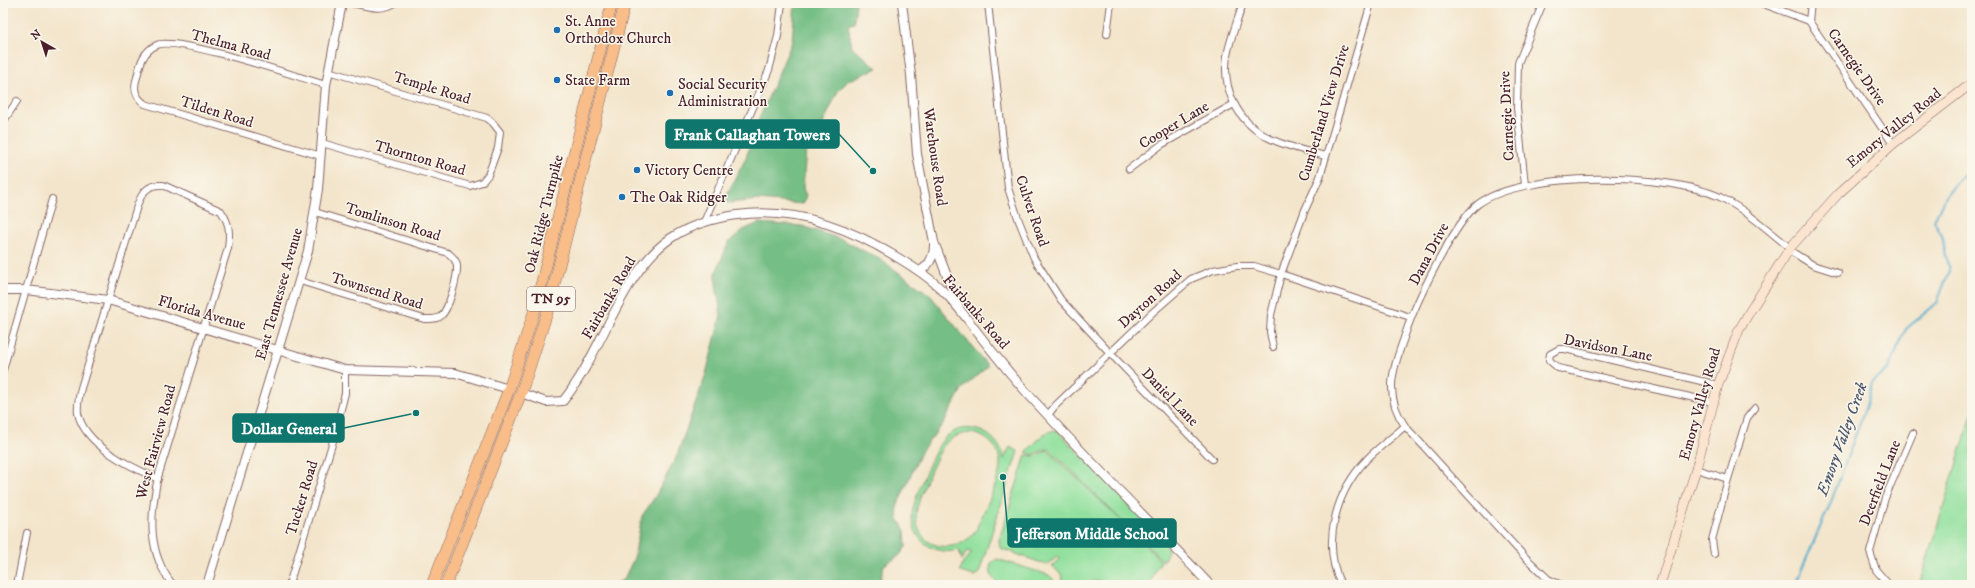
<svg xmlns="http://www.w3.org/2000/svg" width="1975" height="588" font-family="'IM FELL DW Pica',serif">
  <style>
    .green { fill: #92e09e; stroke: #6e8064; fill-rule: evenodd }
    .forest { fill: #75be85; stroke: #606e58 }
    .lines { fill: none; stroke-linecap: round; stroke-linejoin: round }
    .stream { stroke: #50abce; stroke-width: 2 }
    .minor-casing { stroke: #856463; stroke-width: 8 }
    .tertiary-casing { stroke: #856463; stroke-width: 10 }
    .secondary-casing { stroke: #856463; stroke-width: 10 }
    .trunk-casing { stroke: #856463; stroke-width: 12 }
    .minor { stroke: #fff; stroke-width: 6 }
    .tertiary { stroke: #fff; stroke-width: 8 }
    .secondary { stroke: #fce5d0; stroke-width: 9 }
    .trunk { stroke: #f8bd89; stroke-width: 11 }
    .poi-dot { fill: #1f6fb2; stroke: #fbf7ec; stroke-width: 1.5 }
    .labels { text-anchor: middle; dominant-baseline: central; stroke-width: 3; stroke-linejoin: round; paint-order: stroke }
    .shield { fill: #fbf7ec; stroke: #7f6065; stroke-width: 1 }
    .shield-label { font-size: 14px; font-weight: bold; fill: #4a1f2b }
    .poi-label { font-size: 15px; fill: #4a1f2b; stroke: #fbf7ec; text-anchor: start }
    .street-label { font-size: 15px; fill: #4a1f2b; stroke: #fbf7ec }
    .water-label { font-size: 16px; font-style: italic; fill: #4c576c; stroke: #fbf7ec }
    .leader { fill: none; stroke: #0f766e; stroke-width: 1.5 }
    .callout-dot { fill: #0f766e; stroke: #fbf7ec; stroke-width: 1.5 }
    .callout { fill: #0f766e; stroke: #0f766e; stroke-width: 1.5 }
    .callout-label { font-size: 16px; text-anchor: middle; font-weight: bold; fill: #fff }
  </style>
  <rect width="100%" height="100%" fill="#fbf7ec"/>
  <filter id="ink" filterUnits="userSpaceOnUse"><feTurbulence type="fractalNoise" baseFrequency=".025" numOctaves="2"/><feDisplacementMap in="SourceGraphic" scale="8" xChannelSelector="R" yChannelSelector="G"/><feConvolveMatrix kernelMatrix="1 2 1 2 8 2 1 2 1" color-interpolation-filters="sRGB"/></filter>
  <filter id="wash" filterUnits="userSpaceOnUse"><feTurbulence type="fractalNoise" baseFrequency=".012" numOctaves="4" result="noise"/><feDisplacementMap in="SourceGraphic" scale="16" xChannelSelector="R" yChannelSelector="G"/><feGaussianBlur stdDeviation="0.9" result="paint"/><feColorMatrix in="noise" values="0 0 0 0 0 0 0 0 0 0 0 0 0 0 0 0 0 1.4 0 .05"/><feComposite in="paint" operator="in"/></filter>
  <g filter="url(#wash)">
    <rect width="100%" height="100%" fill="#f3e5cb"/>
    <g class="green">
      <polygon points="1972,414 1972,585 1919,585"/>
      <path d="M961 429C982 426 1000 439 1004 459L1010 447 1018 451 979 573 974 576 960 572 963 562 972 553 967 551 962 560 959 550C936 556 913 542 912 516 912 503 934 449 943 440 948 434 954 431 961 429ZM969 433C986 434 1001 448 1000 465 1000 481 982 514 976 530 962 553 924 553 917 524 916 518 916 514 917 508 920 495 937 453 945 444 951 437 960 434 969 433Z"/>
      <polygon points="1054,430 1058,431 1166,544 1168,552 1163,561 1049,449 1043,450 1033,455 1026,452 1044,434"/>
      <polygon points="1047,450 1122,521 1161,561 1155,570 1150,585 1115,585 1096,580 1084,585 1064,585 1061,574 1052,566 1060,559 1058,556 1047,565 1000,548 999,540 1025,458 1026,455 1035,456"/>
      <path d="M997 559 1049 575 1053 579 1054 585 999 584C991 579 989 571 991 563Z"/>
    </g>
    <g class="forest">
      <polygon points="795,3 856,3 854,23 848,25 852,47 877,68 848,81 838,91 820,130 807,133 803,189 806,195 803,204 758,200 727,203 726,196 746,158 759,119 792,42"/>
      <polygon points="759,223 802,226 843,240 881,260 930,295 988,366 962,389 943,424 922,450 897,506 898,519 905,530 906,547 899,556 884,565 879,585 614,585 624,579 634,558 642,516 655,497 676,458 706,374 721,315 716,284 716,272 729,242 743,230"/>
    </g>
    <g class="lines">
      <path class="stream" d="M1795 585 1831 502 1865 409 1872 383 1889 368 1906 329 1937 303 1949 271 1942 235 1934 221C1942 199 1953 183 1972 169"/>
    </g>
  </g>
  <g filter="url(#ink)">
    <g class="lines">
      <defs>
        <g id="minor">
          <path d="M351 3C366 6 381 12 395 3"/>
          <polyline points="988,3 1008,188 1019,221 1034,258 1061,300 1110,353 1212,459"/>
          <path d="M1243 3C1238 20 1230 38 1227 56 1222 89 1237 121 1267 137 1283 146 1307 151 1325 156"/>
          <polyline points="1761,3 1809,21"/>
          <polyline points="1811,3 1809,21 1893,144"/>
          <polyline points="1107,34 1111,3"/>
          <polyline points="3,122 17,101"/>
          <polyline points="322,143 470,186 482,182 488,175 498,148 500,132 493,123 487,118 328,71"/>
          <path d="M321 156 145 104C135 97 133 89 137 77 140 64 143 51 157 45 177 36 298 77 326 85"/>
          <polyline points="1129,169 1161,145 1234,104"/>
          <polyline points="1525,185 1517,108 1518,63 1543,3"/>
          <polyline points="704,222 769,70 778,36 782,3"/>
          <polyline points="1789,250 1813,265 1838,273"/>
          <path d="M300 281 424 319C430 319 436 320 441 316 449 309 458 276 457 265 456 260 452 256 448 253L315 212"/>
          <polyline points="1273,347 1270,332 1271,315 1281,274 1305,210 1320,177 1371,3"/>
          <polyline points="3,370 52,199"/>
          <polyline points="1713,402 1558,368 1549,360 1550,354 1559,349 1565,349 1718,385"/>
          <polyline points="1048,415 1055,406 1153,312 1191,279 1213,270 1237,266 1254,266 1281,274 1410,317"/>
          <polyline points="1696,469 1728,479"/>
          <path d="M158 479C131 467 84 445 78 413 77 405 79 396 81 388L138 203C143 191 149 184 163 185L221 211C230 224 230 233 228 248L158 477C150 515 147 553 173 585"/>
          <polyline points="1714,554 1712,540 1728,479 1747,418 1755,408"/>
          <polyline points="17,585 27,533"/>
          <polyline points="289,585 333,441 345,393 345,370"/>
          <path d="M1341 585C1321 542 1336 491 1368 458 1379 447 1393 437 1405 426"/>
          <path d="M1561 585 1548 579 1524 556 1405 426C1382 393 1394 367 1406 332 1416 302 1454 223 1478 204 1525 170 1668 173 1720 197 1746 210 1768 230 1790 248"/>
          <polyline points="1889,585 1876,570 1870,552 1885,498 1913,433"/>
        </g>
        <g id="tertiary">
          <polyline points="902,3 911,75 917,154 923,186 934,242 958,305"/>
          <path d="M920 271C930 265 934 257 934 245"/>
          <polyline points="3,290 26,290 108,300 345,370 455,373 509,389"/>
          <path d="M521 393 546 402 563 401C602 354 621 272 671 238 684 229 697 224 712 220 777 202 840 222 895 256 912 266 928 276 942 290 954 301 964 315 974 328 991 350 1009 373 1028 394 1087 459 1150 521 1210 585"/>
          <polyline points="207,585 308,251 318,189 326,85 342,3"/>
        </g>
        <polyline id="secondary" points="1660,585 1696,469 1718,385 1739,330 1750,311 1790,248 1838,194 1893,144 1972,83"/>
        <g id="trunk">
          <polyline points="432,585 509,389 535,309 612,3"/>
          <polyline points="446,585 521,393 547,313 625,3"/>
        </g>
      </defs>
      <use href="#minor" class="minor-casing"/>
      <use href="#tertiary" class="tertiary-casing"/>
      <use href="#secondary" class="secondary-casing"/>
      <use href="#trunk" class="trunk-casing"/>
      <use href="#minor" class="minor"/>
      <use href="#tertiary" class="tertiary"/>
      <use href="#secondary" class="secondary"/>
      <use href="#trunk" class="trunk"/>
    </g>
  </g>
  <g class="poi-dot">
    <circle cx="557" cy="30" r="4"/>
    <circle cx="557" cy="80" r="4"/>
    <circle cx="670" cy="93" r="4"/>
    <circle cx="637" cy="170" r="4"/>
    <circle cx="622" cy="197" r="4"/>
  </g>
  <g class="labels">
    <rect class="shield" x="527" y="287" width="48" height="24" rx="3"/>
    <g class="shield-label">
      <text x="551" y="299">TN 95</text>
    </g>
    <g class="poi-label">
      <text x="565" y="21">St. Anne<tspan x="565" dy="17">Orthodox Church</tspan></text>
      <text x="565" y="80">State Farm</text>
      <text x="678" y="84">Social Security<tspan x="678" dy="17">Administration</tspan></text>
      <text x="645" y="170">Victory Centre</text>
      <text x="630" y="197">The Oak Ridger</text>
    </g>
    <g class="street-label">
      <text transform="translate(231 45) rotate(15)">Thelma Road</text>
      <text transform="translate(1857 67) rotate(55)">Carnegie Drive</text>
      <text transform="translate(432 88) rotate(17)">Temple Road</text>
      <text transform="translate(217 112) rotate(17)">Tilden Road</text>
      <text transform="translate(1324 113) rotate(-73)">Cumberland View Drive</text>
      <text transform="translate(1507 116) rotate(-93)">Carnegie Drive</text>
      <text transform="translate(1174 125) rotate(-31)">Cooper Lane</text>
      <text transform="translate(1894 128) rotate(-39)">Emory Valley Road</text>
      <text transform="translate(935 157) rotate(82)">Warehouse Road</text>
      <text transform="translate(420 158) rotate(16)">Thornton Road</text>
      <text transform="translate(1032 211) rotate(71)">Culver Road</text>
      <text transform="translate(544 214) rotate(-76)">Oak Ridge Turnpike</text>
      <text transform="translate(393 222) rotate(17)">Tomlinson Road</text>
      <text transform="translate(1429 254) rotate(-62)">Dana Drive</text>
      <text transform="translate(377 291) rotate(17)">Townsend Road</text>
      <text transform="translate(279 294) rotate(-74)">East Tennessee Avenue</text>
      <text transform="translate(609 298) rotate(-60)">Fairbanks Road</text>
      <text transform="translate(1150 299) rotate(-42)">Dayton Road</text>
      <text transform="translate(976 312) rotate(49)">Fairbanks Road</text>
      <text transform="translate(202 313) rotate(16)">Florida Avenue</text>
      <text transform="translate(1608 348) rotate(11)">Davidson Lane</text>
      <text transform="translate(1170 397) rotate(46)">Daniel Lane</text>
      <text transform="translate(1700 404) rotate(-74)">Emory Valley Road</text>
      <text transform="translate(156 442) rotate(-75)">West Fairview Road</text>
      <text transform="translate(1880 483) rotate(-69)">Deerfield Lane</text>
      <text transform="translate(302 498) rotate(-73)">Tucker Road</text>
    </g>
    <g class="water-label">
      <text transform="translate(1842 439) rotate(-70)">Emory Valley Creek</text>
    </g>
  </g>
  <path class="leader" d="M873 171L839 134M416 413L344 428M1003 477L1008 533"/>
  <g class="callout-dot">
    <circle cx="873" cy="171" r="4"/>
    <circle cx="416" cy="413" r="4"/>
    <circle cx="1003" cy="477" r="4"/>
  </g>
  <g class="callout">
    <rect x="666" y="120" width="173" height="28" rx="4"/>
    <rect x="233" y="414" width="111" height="28" rx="4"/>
    <rect x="1008" y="519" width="168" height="28" rx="4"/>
  </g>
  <g class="callout-label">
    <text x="752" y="140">Frank Callaghan Towers</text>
    <text x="289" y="434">Dollar General</text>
    <text x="1092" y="539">Jefferson Middle School</text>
  </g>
  <rect width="1975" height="588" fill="none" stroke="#fbf7ec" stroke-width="16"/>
  <g transform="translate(42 42) rotate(321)" stroke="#fbf7ec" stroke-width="3" paint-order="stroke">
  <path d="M0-3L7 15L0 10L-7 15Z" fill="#4a1f2b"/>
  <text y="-6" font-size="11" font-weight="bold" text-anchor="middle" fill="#4a1f2b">N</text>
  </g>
</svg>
